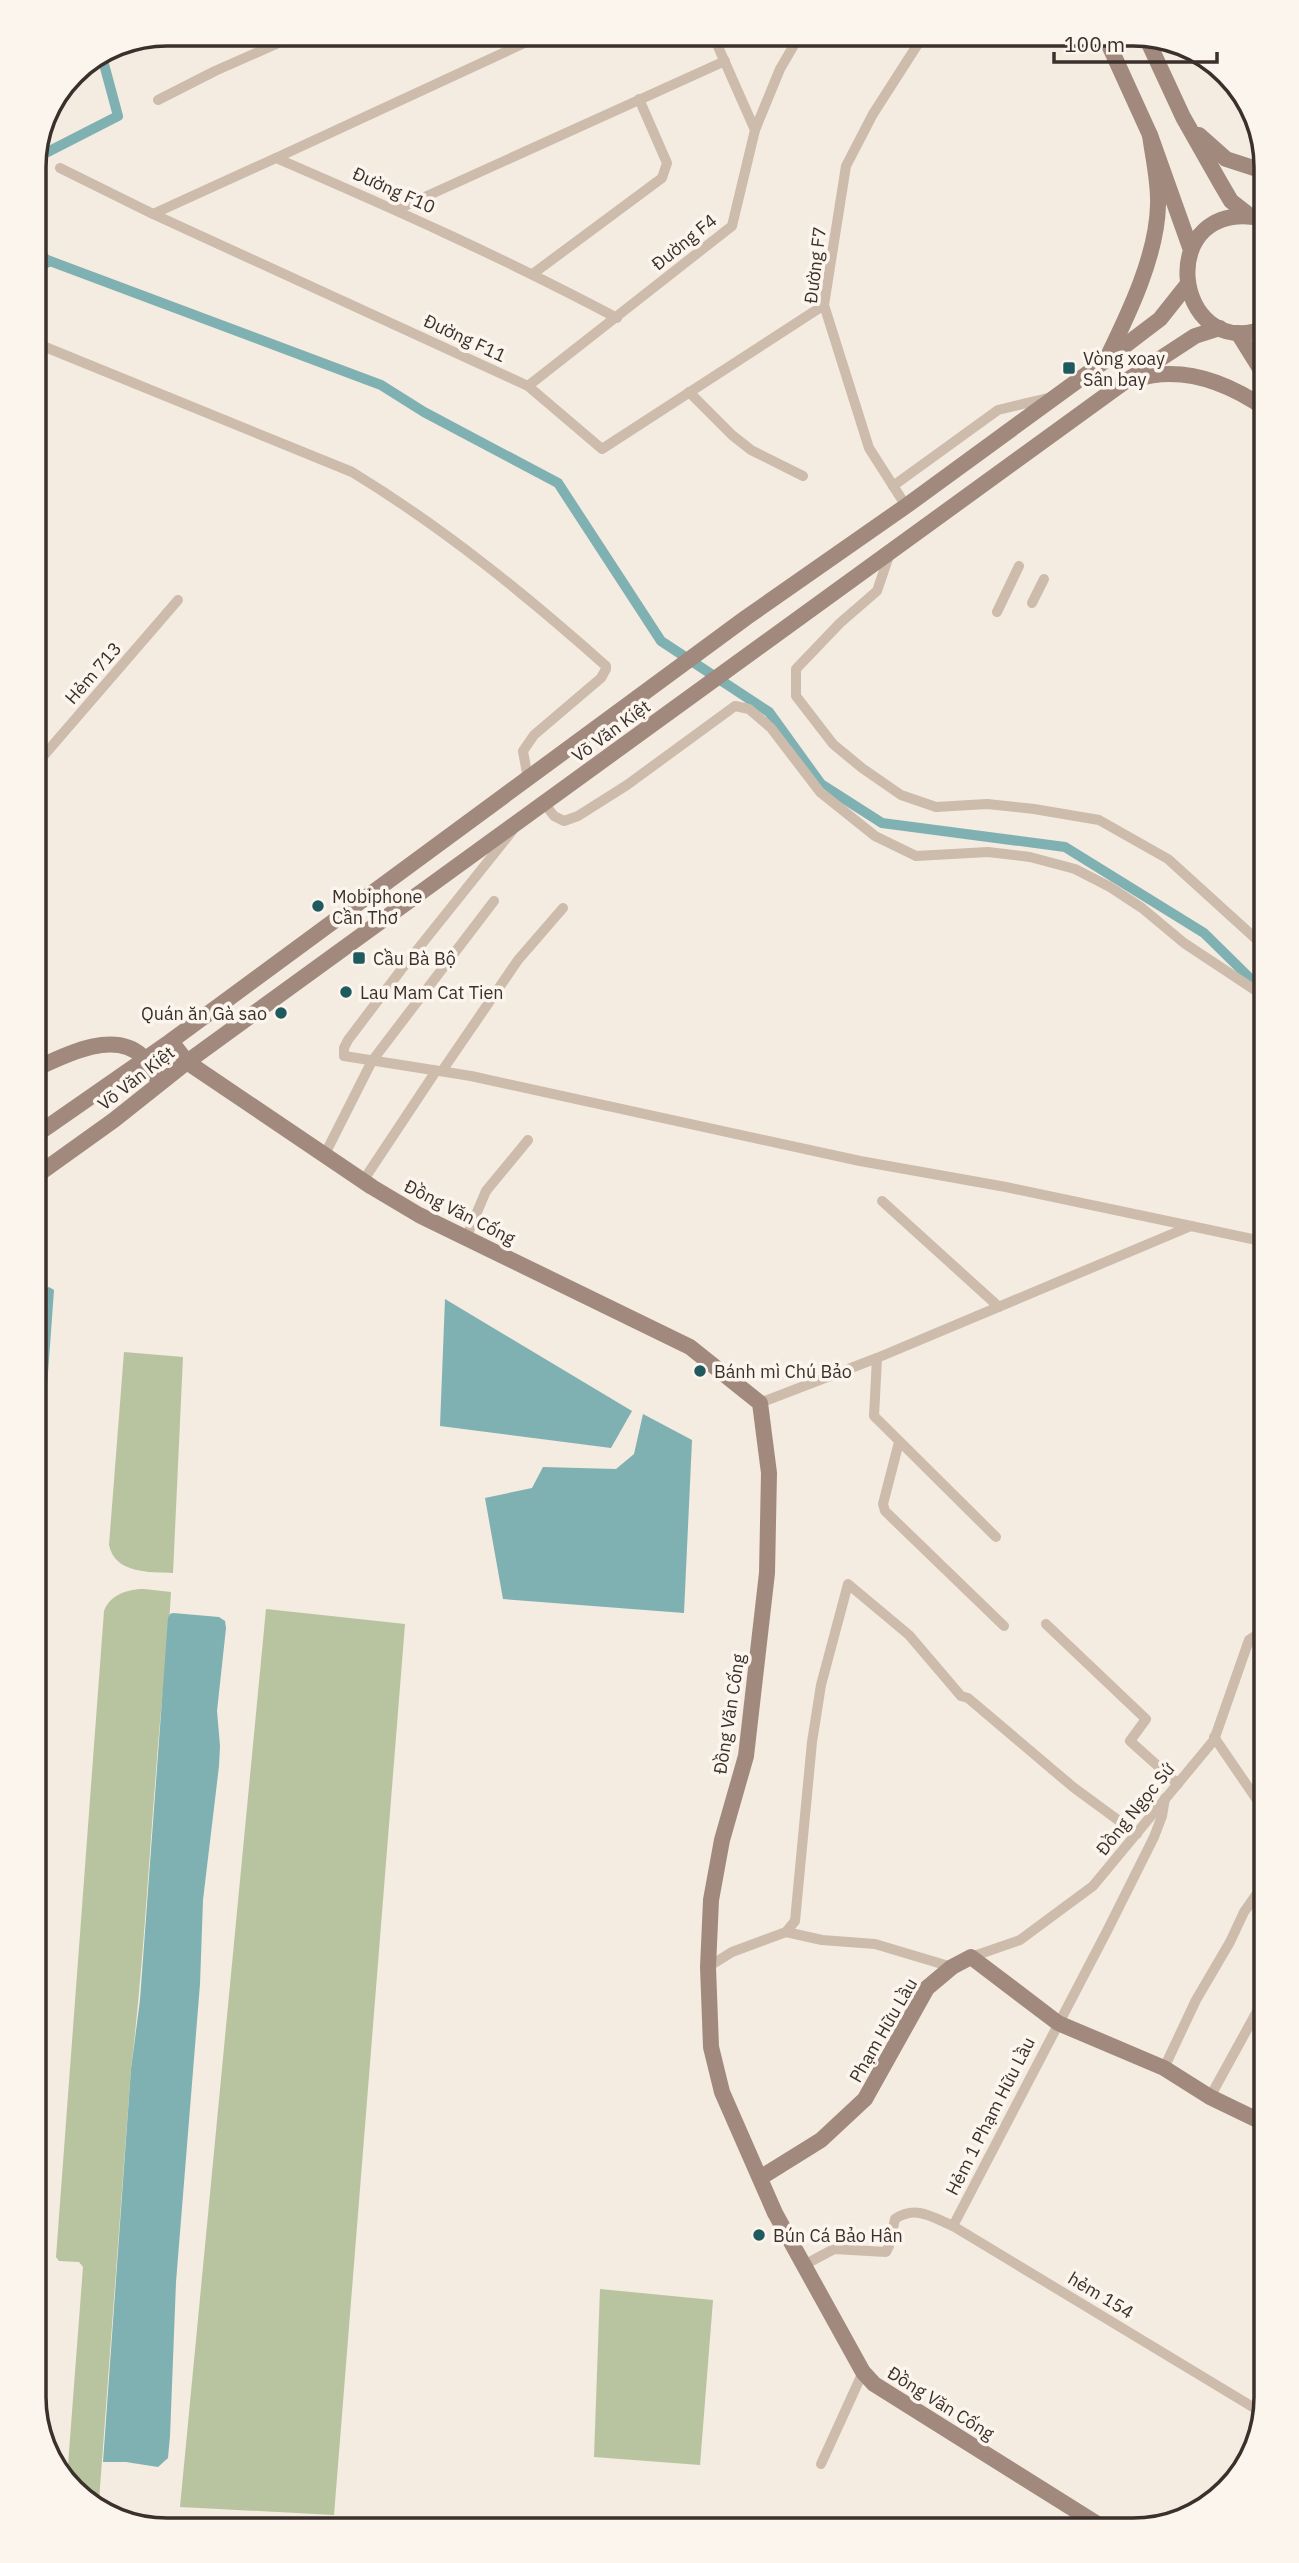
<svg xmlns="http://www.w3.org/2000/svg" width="1299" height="2563" font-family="'IBM Plex Sans',sans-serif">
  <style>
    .green { fill: #b8c4a0 }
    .water { fill: #7fb0b2 }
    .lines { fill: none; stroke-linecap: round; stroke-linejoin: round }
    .canal { stroke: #7fb0b2; stroke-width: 10 }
    .street { stroke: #cdbbac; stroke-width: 10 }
    .secondary { stroke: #a18a7d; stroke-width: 16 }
    .poi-dot { fill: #1f5a5e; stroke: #fbf5ee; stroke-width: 2.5 }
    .labels { text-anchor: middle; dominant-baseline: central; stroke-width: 7; stroke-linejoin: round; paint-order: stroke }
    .street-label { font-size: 18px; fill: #3b302b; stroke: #fbf5ee }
    .poi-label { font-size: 18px; fill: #3b302b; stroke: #fbf5ee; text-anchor: start }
    .rim { fill: none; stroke: #3b302b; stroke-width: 3.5 }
  </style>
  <rect width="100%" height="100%" fill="#f4ebe1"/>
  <g class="green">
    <path d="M124 1352 183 1357 173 1573C150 1572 115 1574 109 1545Z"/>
    <path d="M144 1589 171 1592C168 1651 160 1712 156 1772 148 1871 143 1970 131 2069L99 2501 84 2500 67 2478 83 2267 79 2262 59 2261 56 2257 104 1611C110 1595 127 1589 144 1589Z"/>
    <polygon points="266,1609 405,1624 334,2515 180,2507"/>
    <polygon points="600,2289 713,2300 700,2465 594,2457"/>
  </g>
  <g class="water">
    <polygon points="34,249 47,253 56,264 41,271 34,269"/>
    <polygon points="49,1287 54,1290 33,1581 33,1505 40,1410 44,1290"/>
    <polygon points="445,1299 632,1411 611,1448 440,1426"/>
    <polygon points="643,1414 692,1440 684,1613 503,1599 485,1498 532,1488 543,1467 616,1469 634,1454"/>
    <polygon points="173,1613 219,1617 225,1621 226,1628 217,1711 220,1746 219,1766 203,1900 200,1984 176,2282 170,2436 168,2458 158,2467 126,2462 103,2462 131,2069 140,2000 168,1618 170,1614"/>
  </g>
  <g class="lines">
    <g class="canal">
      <polyline points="34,159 118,116 101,53"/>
      <polyline points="34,255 381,385 424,412 558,483 661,641 769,712 821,784 882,823 1065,847 1204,933 1264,992"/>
    </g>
    <g class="street">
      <polyline points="712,33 755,130"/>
      <polyline points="158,100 215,71 301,33"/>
      <polyline points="276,158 546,33"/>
      <polyline points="60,168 153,214 528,386 602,449 824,305"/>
      <polyline points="396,210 725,61"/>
      <path d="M153 214 276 158C392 208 506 259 617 318"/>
      <polyline points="534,273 662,178 667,163 639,99"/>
      <path d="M33 342 352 472C444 528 526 595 606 666V669L601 678 534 735 523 751 528 779"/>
      <polyline points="528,386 732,226 755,130 780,69 801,33"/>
      <polyline points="689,392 732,435 751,450 803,476"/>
      <polyline points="893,486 998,410 1052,397"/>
      <polyline points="906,506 869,448 824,305 846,166 873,114 925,33"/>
      <polyline points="890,553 877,591 840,623 796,669 796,696 833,744 862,768 901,795 936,807 987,804 1034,809 1099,820 1168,859 1266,948"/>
      <polyline points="1032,603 1044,579"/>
      <polyline points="997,612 1019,566"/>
      <polyline points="33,768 178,600"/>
      <polyline points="544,803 554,816 564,821 578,816 627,785 735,706 749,709 771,728 820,792 875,836 916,856 988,852 1030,857 1075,869 1110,887 1142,908 1184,943 1261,994 1266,1001"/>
      <polyline points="513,830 401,970 348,1040 344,1048 344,1056 471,1076 860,1161 1006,1187 1191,1226"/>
      <polyline points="442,1071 518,960 563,908"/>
      <polyline points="325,1154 372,1061 494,901"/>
      <polyline points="363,1181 436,1071"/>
      <polyline points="882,1201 999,1307"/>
      <polyline points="466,1238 486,1191 528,1140"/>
      <polyline points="877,1358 874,1416 996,1537"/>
      <polyline points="760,1403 877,1358 1191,1226 1266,1242"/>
      <polyline points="899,1442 883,1504 885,1511 1004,1626"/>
      <polyline points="1046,1624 1146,1719 1130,1741 1178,1784"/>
      <polyline points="1214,1737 1266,1813"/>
      <polyline points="786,1932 822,1940 875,1944 952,1967"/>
      <polyline points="971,1957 1020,1940 1093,1886 1214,1740 1249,1640 1266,1629"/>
      <polyline points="708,1967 732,1952 786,1932 795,1921 812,1742 821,1685 848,1584 909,1635 961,1696 968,1698 1073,1787 1137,1834"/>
      <polyline points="1164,2068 1196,2000 1230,1942 1244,1912 1266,1881"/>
      <polyline points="1210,2097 1266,1995"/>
      <polyline points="953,2226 1107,1931 1154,1837 1162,1816 1165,1798"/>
      <path d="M804 2265 834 2249 886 2252 889 2246 895 2219C916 2205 932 2217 953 2226L1261 2412"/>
      <polyline points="821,2464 863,2372"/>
    </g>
    <g class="secondary">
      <polyline points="1104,34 1150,135 1191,250"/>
      <polyline points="1145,35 1183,117 1221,184 1231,201 1249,215"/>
      <polyline points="1199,135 1226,159 1266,172"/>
      <path d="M1266 328C1172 365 1151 193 1266 219"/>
      <polyline points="1238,333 1266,378"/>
      <path d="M1107 358C1129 313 1157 255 1158 205 1159 182 1153 158 1150 135"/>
      <path d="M1136 379C1182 365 1227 382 1266 409"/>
      <polyline points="171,1041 187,1062 372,1187 419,1215 690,1347 760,1403 769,1473 767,1573 746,1756 722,1840 711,1900 708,1967 711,2047 722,2092 775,2213 863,2372 874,2384 1107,2530"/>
      <path d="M33 1070C63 1056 113 1029 142 1056 149 1063 154 1074 160 1083"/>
      <polyline points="33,1137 171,1041 747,617 906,506 1106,360 1160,319 1187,285"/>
      <polyline points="33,1178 114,1120 187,1062 1123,383 1195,336 1220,328"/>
      <polyline points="760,2178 821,2140 865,2099 927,1988 952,1967 971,1957 1058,2023 1164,2068 1210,2097 1266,2124"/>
    </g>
  </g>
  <g class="poi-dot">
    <rect x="1062" y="361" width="14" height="14" rx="3.5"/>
    <circle cx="318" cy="906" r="7"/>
    <rect x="352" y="951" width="14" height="14" rx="3.5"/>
    <circle cx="346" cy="992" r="7"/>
    <circle cx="281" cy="1013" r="7"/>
    <circle cx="700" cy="1371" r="7"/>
    <circle cx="759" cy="2235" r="7"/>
  </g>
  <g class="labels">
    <g class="street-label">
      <text transform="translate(394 190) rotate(24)">Đường F10</text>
      <text transform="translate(684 242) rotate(-39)">Đường F4</text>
      <text transform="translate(815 265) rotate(-83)">Đường F7</text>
      <text transform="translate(465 338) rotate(25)">Đường F11</text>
      <text transform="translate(93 673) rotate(-49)">Hẻm 713</text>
      <text transform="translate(611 731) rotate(-36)">Võ Văn Kiệt</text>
      <text transform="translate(136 1078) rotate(-38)">Võ Văn Kiệt</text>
      <text transform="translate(460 1212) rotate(27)">Đồng Văn Cống</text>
      <text transform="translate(729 1714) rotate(-81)">Đồng Văn Cống</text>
      <text transform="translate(1135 1809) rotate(-51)">Đồng Ngọc Sứ</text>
      <text transform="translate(883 2030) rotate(-60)">Phạm Hữu Lầu</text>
      <text transform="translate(990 2116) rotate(-63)">Hẻm 1 Phạm Hữu Lầu</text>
      <text transform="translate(1101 2295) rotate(31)">hẻm 154</text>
      <text transform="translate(941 2403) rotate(32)">Đồng Văn Cống</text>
    </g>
    <g class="poi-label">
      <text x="1083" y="358">Vòng xoay<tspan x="1083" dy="21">Sân bay</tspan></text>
      <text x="332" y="896">Mobiphone<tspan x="332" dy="21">Cần Thơ</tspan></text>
      <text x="373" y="958">Cầu Bà Bộ</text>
      <text x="360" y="992">Lau Mam Cat Tien</text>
      <text x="267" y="1013" text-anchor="end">Quán ăn Gà sao</text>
      <text x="714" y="1371">Bánh mì Chú Bảo</text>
      <text x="773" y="2235">Bún Cá Bảo Hân</text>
    </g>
  </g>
  <path d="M0 0H1299V2563H0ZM167 46H1133A121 121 0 0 1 1254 167V2397A121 121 0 0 1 1133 2518H167A121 121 0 0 1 46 2397V167A121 121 0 0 1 167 46Z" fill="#fbf5ee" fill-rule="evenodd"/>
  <path class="rim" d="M167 46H1133A121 121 0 0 1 1254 167V2397A121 121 0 0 1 1133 2518H167A121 121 0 0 1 46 2397V167A121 121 0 0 1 167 46Z"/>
  <path d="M1054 52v10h163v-10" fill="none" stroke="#3b302b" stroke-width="3.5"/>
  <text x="1064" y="52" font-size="21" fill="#3b302b" stroke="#fbf5ee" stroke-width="5" paint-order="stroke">100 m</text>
</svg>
